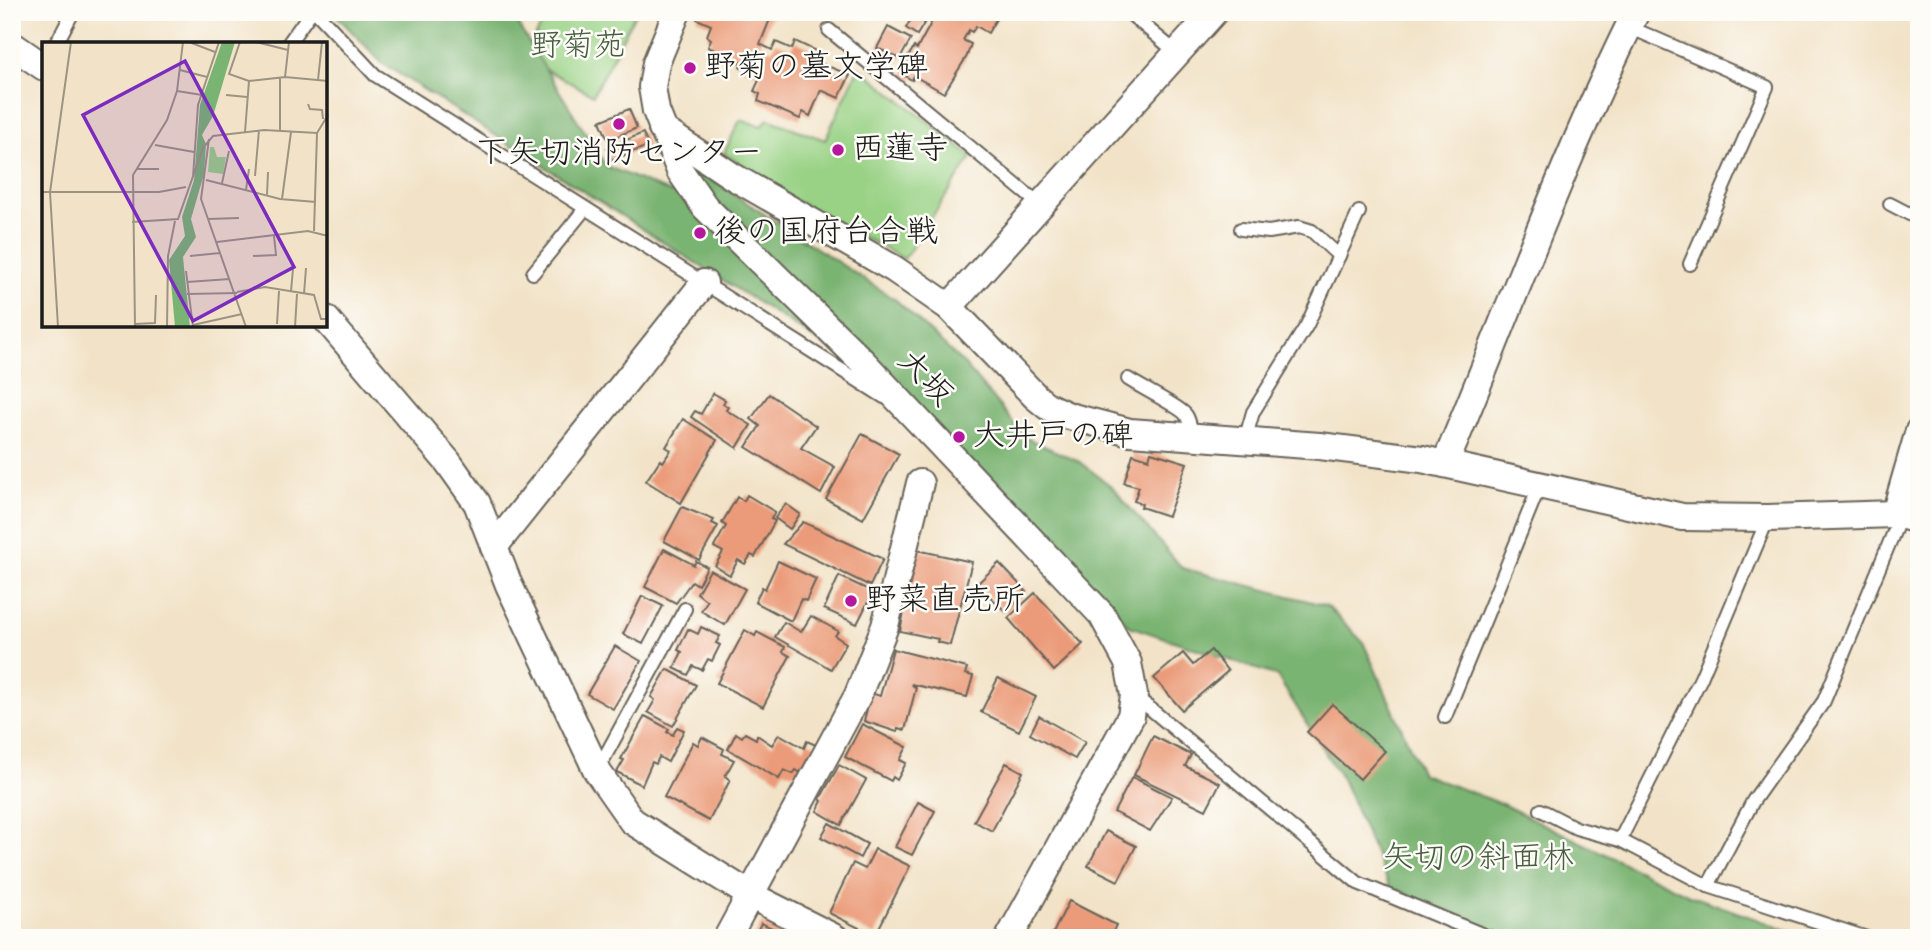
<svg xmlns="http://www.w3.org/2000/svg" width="1931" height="950" font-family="'Indie Flower','Klee One',sans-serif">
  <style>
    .green { fill: #99d285; stroke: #5a7750; stroke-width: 2 }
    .forest { fill: #7ab472; stroke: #4b6847; stroke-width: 2 }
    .building { fill: #eb9b79 }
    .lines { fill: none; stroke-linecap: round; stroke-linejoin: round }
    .service-casing { stroke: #676258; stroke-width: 16 }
    .minor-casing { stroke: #676258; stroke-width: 30 }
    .service { stroke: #fff; stroke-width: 12 }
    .minor { stroke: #fff; stroke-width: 26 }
    .poi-dot { fill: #b5179e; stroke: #fdfcf7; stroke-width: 2.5 }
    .labels { text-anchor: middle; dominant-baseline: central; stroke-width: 5; stroke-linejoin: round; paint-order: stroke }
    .park-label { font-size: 32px; fill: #485c41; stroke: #fdfcf7 }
    .poi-label { font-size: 32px; fill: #1c1c1c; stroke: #fdfcf7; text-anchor: start }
    .street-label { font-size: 32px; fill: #1c1c1c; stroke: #fdfcf7 }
    .inset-road { fill: none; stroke: #9c9383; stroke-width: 2 }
    .view { fill: #7b2cbf; fill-opacity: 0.15; stroke: #7b2cbf; stroke-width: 3.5 }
    .inset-edge { fill: none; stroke: #1c1c1c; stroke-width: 3.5 }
  </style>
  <rect width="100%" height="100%" fill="#fdfcf7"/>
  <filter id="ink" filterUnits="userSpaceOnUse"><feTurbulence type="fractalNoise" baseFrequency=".0143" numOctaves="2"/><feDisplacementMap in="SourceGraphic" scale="14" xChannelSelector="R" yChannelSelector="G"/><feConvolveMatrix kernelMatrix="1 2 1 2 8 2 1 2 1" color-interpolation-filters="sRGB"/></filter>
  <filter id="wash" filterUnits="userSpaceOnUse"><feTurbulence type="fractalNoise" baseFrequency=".00686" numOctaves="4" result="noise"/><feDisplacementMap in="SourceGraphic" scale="28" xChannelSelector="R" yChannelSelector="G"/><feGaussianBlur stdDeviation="1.57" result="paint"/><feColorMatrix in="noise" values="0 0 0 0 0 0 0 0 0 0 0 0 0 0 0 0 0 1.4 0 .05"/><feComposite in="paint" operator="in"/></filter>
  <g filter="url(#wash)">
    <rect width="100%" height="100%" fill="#f2e3c8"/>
    <g class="green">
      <polygon points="548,12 636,12 593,95 524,58"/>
      <polygon points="859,67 972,157 904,259 798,202 724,153 740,120 762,126 768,119 825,140"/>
    </g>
    <polygon class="forest" points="333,12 510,12 606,166 671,193 692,167 896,300 964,364 1026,438 1080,462 1111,486 1182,568 1327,606 1363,642 1422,774 1502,804 1689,895 1809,938 1510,938 1390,887 1343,781 1277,676 1129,626 906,397 382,63"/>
    <g id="blocks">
      <g class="building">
        <polygon points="700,12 773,12 760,44 772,50 776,42 792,49 795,41 820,53 817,62 850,75 839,98 821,90 810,116 803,112 800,119 758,101 760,94 754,91 761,76 740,67 742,63 708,47 711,39 707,36 711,25 697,19"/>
        <polygon points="915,12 931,12 917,35 906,28"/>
        <polygon points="937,12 946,16 947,12 1000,12 988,33 976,26 972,32 969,30 963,40 971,44 967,56 944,93 914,76 912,80 903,75 909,65 905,62 914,47 917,49"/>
        <polygon points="888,27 911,39 900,59 877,48"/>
        <polygon points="629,109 637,128 608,140 600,121"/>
        <polygon points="643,133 648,146 612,160 607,148"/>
        <polygon points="713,393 725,400 723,404 728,407 726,410 751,425 737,448 691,417 695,411 701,414"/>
        <polygon points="769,394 816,426 801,448 835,467 821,494 746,447 760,426 751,419"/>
        <polygon points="683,419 717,440 681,503 646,481 660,460 663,462 671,450 666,447"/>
        <polygon points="862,434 899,454 863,519 826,499"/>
        <polygon points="1151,452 1187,463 1168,516 1141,507 1142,504 1134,501 1139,487 1124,483 1133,454 1149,459"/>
        <polygon points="747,495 775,512 771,519 775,521 755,557 751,555 745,564 738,560 730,575 715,566 723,552 714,547 726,526 722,523 737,497 744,501"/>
        <polygon points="786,504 800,514 790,529 775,518"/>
        <polygon points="682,507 714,520 712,523 718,526 699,560 664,541"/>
        <polygon points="803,522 883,559 870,586 783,544"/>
        <polygon points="664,549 694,565 696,561 707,567 698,585 692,581 676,603 645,587"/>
        <polygon points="917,550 972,562 950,645 937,642 938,639 900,631"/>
        <polygon points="778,561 816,579 806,601 801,599 791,621 755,602 762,587 765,589"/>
        <polygon points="999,563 1026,591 1006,612 977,584"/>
        <polygon points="710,570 745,589 725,625 701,611 707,601 697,593"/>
        <polygon points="839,576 873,592 857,624 824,609"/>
        <polygon points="1035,593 1083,644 1054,671 1008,618"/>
        <polygon points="642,596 663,606 643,644 623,634"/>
        <polygon points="811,616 838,631 835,636 846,643 831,669 775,637 784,622 801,632"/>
        <polygon points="701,627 720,636 716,643 720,645 712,661 708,659 702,670 693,666 688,675 674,668 682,652 678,650 688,629 698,634"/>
        <polygon points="745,630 755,636 757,632 785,647 783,652 790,656 763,707 717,683"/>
        <polygon points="615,646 641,661 613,709 587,694"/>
        <polygon points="893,649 967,668 965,674 973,676 967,697 911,684 916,688 905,730 898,728 897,732 864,721 871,693 880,696"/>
        <polygon points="1211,650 1228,671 1182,710 1154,678 1183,653 1193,665"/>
        <polygon points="667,669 696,685 673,726 648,712 655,700 651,697"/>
        <polygon points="998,678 1036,697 1019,731 981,712"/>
        <polygon points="1332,704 1385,751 1360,779 1307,732"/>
        <polygon points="645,716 669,729 667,732 673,735 677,727 684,730 668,762 659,757 656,764 652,762 642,785 617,772 624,760 621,759"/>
        <polygon points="1039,716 1085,742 1075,759 1030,734"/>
        <polygon points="862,724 907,747 900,760 906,763 897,780 893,777 891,781 845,757"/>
        <polygon points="736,733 742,737 745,733 756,739 757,735 772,745 779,734 804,748 807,741 816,745 801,773 796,770 793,774 784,770 779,779 728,749"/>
        <polygon points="1153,736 1191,755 1185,766 1220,783 1206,810 1134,775"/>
        <polygon points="702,737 724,749 722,754 734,760 725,776 730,780 709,821 664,797 693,742 698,745"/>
        <polygon points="1006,763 1023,772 992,831 974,821"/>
        <polygon points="839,765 866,780 841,825 817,811 822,801 820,799"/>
        <polygon points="1132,777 1172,797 1150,831 1114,812"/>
        <polygon points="918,802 935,811 912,855 895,847"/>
        <polygon points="829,823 867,844 860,858 821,837"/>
        <polygon points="1106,831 1136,846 1118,881 1088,866"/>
        <polygon points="875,849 910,866 875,936 829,913 853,863 865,869"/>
        <polygon points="1069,901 1116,925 1110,938 1063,938 1053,933"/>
        <polygon points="761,923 781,932 779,938 754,938"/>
      </g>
    </g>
  </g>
  <g filter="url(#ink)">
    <use href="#blocks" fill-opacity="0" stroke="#676258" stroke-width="2"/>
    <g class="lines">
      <defs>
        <g id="service">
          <polyline points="316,12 375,75 884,397"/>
          <polyline points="1128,12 1177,53"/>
          <polyline points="1629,27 1767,87 1690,264"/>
          <polyline points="829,30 1040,205"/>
          <polyline points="56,44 73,12"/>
          <polyline points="288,44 311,12"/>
          <polyline points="1890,204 1919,219"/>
          <polyline points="1241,229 1269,232 1299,227 1312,231 1339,256"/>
          <polyline points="533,273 584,210"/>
          <path d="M1128 379C1140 387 1182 408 1186 415 1190 421 1191 431 1193 437"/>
          <polyline points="1245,440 1253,412 1307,325 1359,212"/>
          <polyline points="1134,695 1358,883 1491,938"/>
          <polyline points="1445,717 1539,487"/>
          <polyline points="597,771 685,609"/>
          <polyline points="1541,810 1576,828 1620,840 1708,886 1867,938"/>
          <polyline points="1620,840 1701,678 1768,518"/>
          <polyline points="1708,886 1753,801 1824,701 1901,515"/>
        </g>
        <g id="minor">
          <polyline points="677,12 656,63 652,87 656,111 680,171 705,207 862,361 1102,615 1128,663 1134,695 1131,716 1009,938"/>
          <polyline points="12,45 44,67"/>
          <polyline points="662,129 732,176 894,269 949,307 1036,397 1047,406 1069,416 1130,432 1320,446 1422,459 1682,517 1768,518 1895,514 1919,520"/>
          <polyline points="949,307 1214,12"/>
          <polyline points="326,319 448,462 477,503 509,585 597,771 632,821 750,895 835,938"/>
          <path d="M1445 464C1509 313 1563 158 1636 12"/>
          <polyline points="1895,514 1919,431"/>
          <polyline points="494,547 704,283"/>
          <polyline points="727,938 858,695 885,626 920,483"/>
        </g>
      </defs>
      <use href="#service" class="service-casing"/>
      <use href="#minor" class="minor-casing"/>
      <use href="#service" class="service"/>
      <use href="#minor" class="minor"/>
    </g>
  </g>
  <g class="poi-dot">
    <circle cx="690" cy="68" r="7"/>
    <circle cx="619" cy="124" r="7"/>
    <circle cx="838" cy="150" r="7"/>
    <circle cx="700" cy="233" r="7"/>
    <circle cx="959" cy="437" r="7"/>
    <circle cx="851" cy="601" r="7"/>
  </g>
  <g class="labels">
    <g class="park-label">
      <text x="578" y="47">野菊苑</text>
      <text x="1478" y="859">矢切の斜面林</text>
    </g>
    <g class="poi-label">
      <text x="704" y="68">野菊の墓文学碑</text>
      <text x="852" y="150">西蓮寺</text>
      <text x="619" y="154" text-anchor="middle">下矢切消防センター</text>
      <text x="714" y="233">後の国府台合戦</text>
      <text x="973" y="437">大井戸の碑</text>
      <text x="865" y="601">野菜直売所</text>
    </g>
    <g class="street-label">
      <text transform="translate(924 379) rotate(46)">大坂</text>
    </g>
  </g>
  <g transform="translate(42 42)">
    <rect width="285" height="285" fill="#f2e3c8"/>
    <path d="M168 105H172L175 115H184L181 132 166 130Z" fill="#99d285"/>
    <path d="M180 0H193L171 74 160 93 164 102 162 132 149 177 154 195 141 215 148 285H133L127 218 143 194 140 175 152 138 158 63Z" fill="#7ab472"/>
    <path class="inset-road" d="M147 0 173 10M198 0 187 32 207 39M214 0 246 8M138 28 165 35M243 35 286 39M276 38 280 0M135 49 160 53M184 53 205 55M266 62 268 67 280 68 281 77M238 89V35M203 90 207 39 243 35 247 0M167 97 159 157 204 285M113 103 152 110M94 127H117M213 134 217 88M151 135 156 63 177 0M164 138 238 157 274 160M180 141 187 109M204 148 207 127M0 150H117L144 145M225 153 226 130M240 157 249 90M166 177 197 176M90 180 136 177 161 106 171 94 222 88 275 91 286 73M272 189 275 91M175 200 266 189 286 194M148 214 178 211M211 214 234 213 232 194M144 229 151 285M145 240 188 237M249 249 251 227M195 250 223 245 272 253 279 277H286M145 252 195 251M262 252 264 226M93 282 113 281 114 253M235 282 237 249M151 283 200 272M16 285 8 150 29 0M93 285 91 133 125 78 135 49 141 0M125 285 126 214 133 179M253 285 255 252"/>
    <path class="view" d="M143 19 252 225 151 279 41 73Z"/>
    <rect width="285" height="285" class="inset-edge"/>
  </g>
  <rect width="1931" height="950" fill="none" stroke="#fdfcf7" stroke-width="42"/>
</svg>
